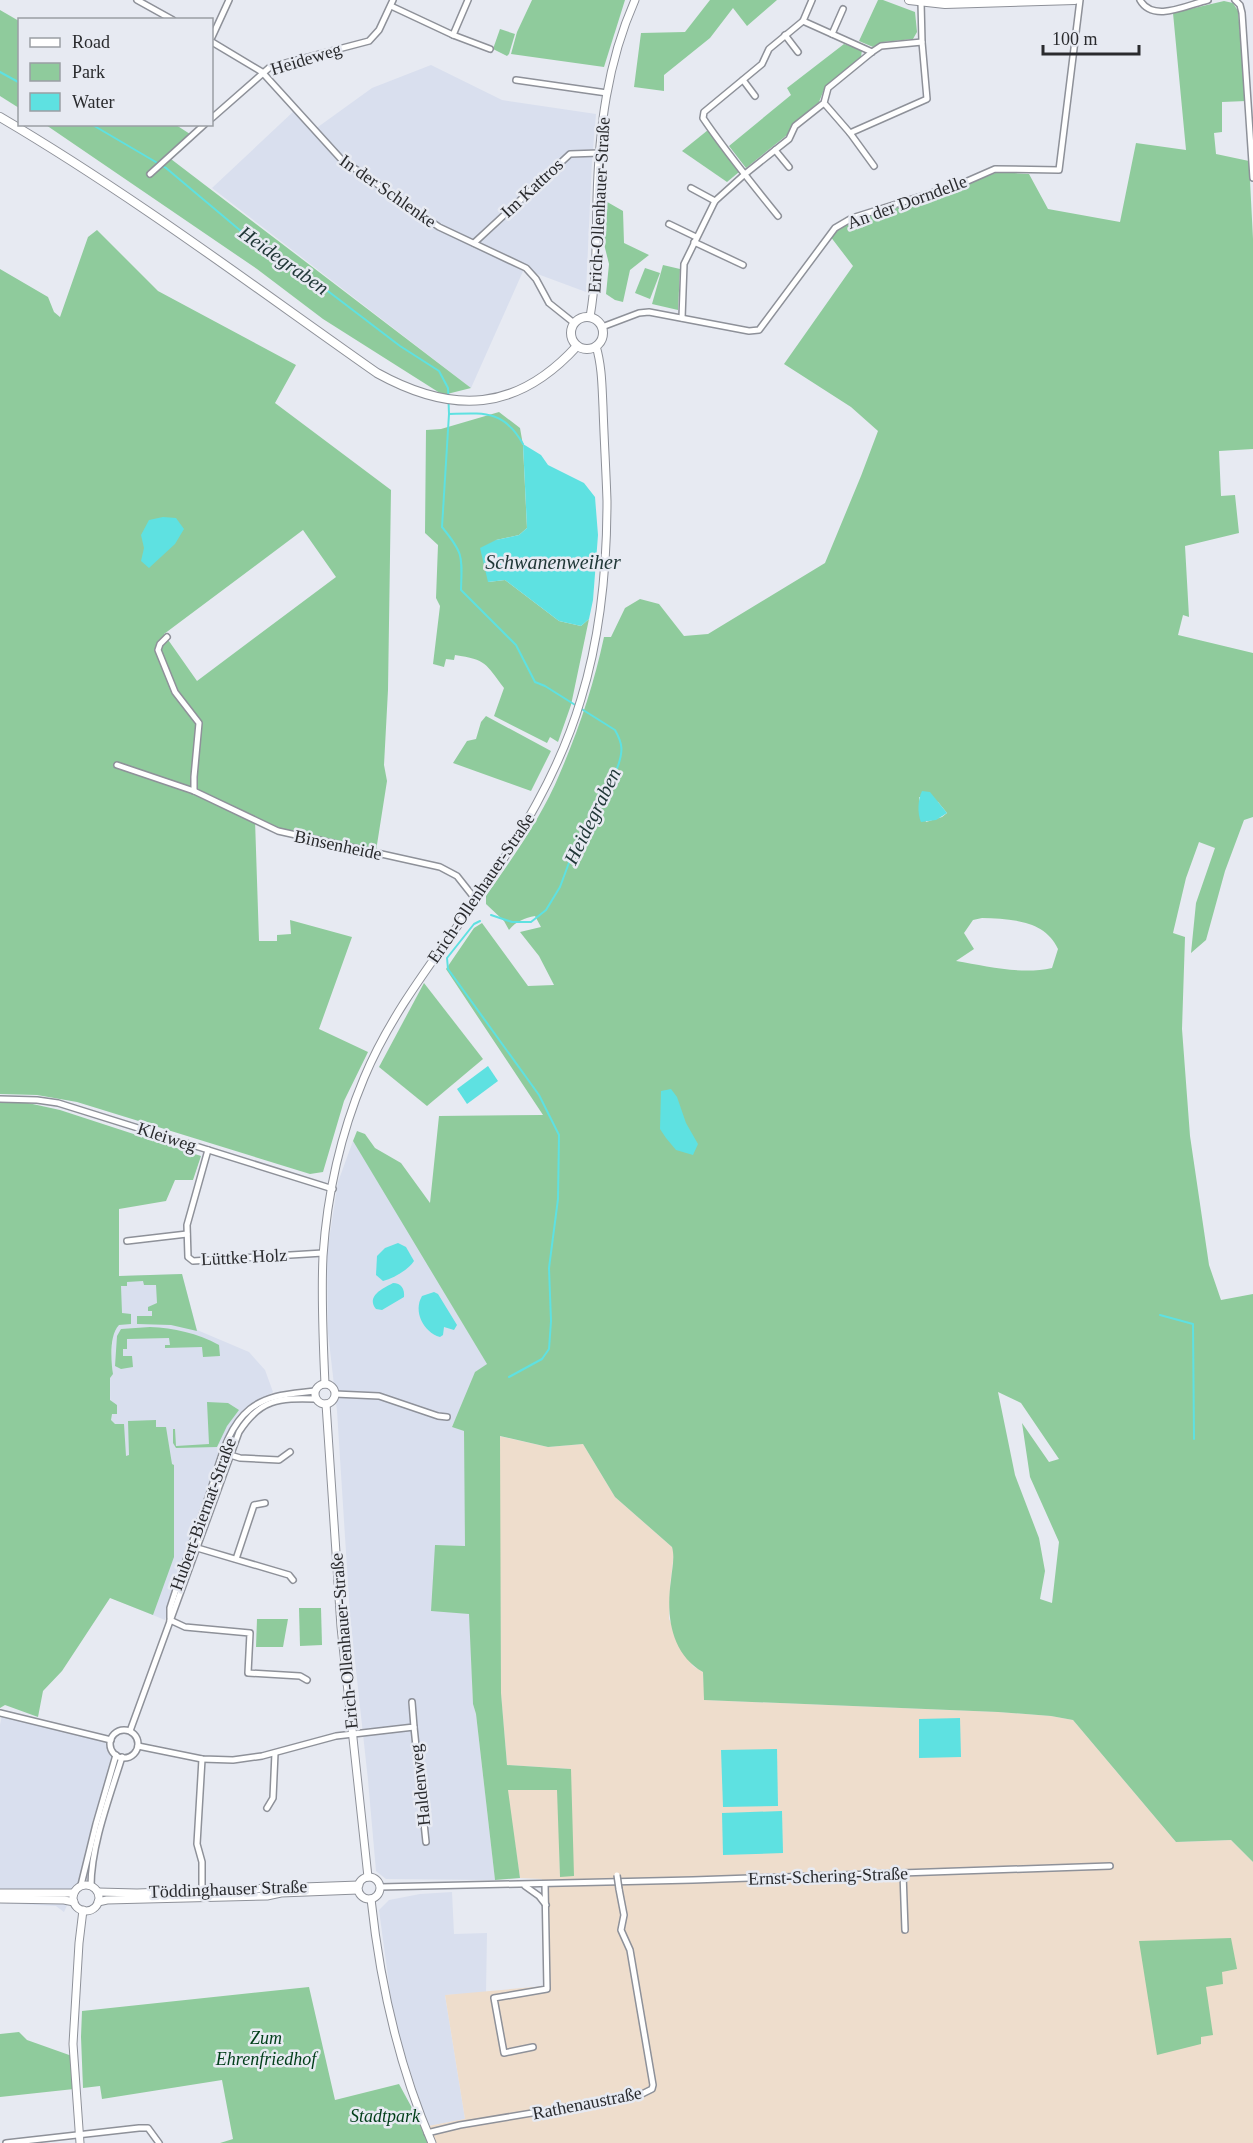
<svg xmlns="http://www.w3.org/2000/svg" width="1253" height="2143" font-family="'Times New Roman',serif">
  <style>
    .built { fill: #d9dfee }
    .industrial { fill: #edc }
    .green { fill: #8fcb9c; fill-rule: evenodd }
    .water { fill: #5ee1e1 }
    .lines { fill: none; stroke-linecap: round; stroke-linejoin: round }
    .stream { stroke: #5ee1e1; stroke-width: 2 }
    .minor-casing { stroke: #8e9199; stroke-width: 8 }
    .tertiary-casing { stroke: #8e9199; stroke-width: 9 }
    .secondary-casing { stroke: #8e9199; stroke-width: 10 }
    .minor { stroke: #fff; stroke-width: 5 }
    .tertiary { stroke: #fff; stroke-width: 7 }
    .secondary { stroke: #fff; stroke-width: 8 }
    .minor-bridge-casing { stroke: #8e9199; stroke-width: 8; stroke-linecap: butt }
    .minor-bridge { stroke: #fff; stroke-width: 5 }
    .labels { text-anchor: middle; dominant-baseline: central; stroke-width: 5; stroke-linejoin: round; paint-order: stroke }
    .street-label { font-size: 18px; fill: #2a2b2e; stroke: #e7eaf2 }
    .park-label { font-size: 18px; font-style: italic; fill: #013e19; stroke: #e7eaf2 }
    .water-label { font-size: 20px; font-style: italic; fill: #213838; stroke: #e7eaf2 }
  </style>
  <rect width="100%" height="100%" fill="#e7eaf2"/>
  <g class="built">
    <polygon points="431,65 502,100 596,114 592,161 586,292 524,269 471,388 212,188 295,110 311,132 372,88"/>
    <polygon points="353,1141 386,1193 487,1364 452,1426 464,1431 473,1704 476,1714 495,1880 386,1879 376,1871 368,1780 350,1615 337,1411 328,1333 327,1253 338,1182"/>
    <polygon points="182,1274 197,1330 249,1352 265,1370 273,1392 249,1408 222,1449 165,1620 111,1598 110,1367 119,1276"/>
    <polygon points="2,1715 110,1740 110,1751 114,1755 85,1851 82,1874 64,1912 56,1906 0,1903 0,1725"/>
    <polygon points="452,1892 454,1934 487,1933 486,1993 445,1995 465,2119 428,2126 401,2043 391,1999 379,1910 389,1900 420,1894"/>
  </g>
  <polygon class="industrial" points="499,1436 548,1447 583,1444 615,1497 672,1547 674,1553 670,1587 669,1619 693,1666 703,1672 705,1700 998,1712 1051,1716 1073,1720 1176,1842 1231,1840 1253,1862 1253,2143 431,2143 423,2127 465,2119 445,1995 545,1986 542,1879 520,1878 507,1790 558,1790 560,1877 571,1769 507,1765 501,1694"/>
  <g class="green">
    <polygon points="532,0 625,0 604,67 511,54 517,32"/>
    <polygon points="710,0 777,0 747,26 733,8 710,38 664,75 664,91 634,87 641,33 685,32"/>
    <polygon points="878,0 883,0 915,12 917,32 913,39 883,42 873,47 859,41"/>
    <path d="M1224 1 1233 3 1238 11 1246 101 1222 102V132L1214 133 1216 154 1249 161 1253 239V449L1219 451 1221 496 1235 495 1239 533 1185 546 1189 617 1183 615 1178 635 1253 653V817L1244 820 1225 871 1206 940 1191 953 1196 903 1215 848 1199 842 1186 878 1173 933 1185 937 1182 1029 1190 1136 1209 1265 1221 1300 1253 1294V1862L1231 1840 1176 1842 1073 1720 1051 1716 998 1712 704 1700 703 1672C670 1653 666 1614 671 1580 672 1569 675 1557 672 1547L615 1497 583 1444 548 1447 500 1436 501 1693 507 1765 571 1769 574 1876 560 1877 557 1790H508L520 1878 495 1880 476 1714 473 1704 469 1614 431 1611 435 1545 465 1546 464 1431 452 1427 475 1372 487 1364 353 1141 357 1131 365 1134 375 1148 401 1163 430 1203 439 1116 543 1115 446 969 474 928 482 923 528 986 554 985 539 956 520 932 541 927 535 916C525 918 516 921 509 930L504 921 486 904V896C513 857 542 817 560 773 579 729 594 684 604 637H611L625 608 640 599 659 604 684 636 708 634 825 563 861 476 878 431 851 407 784 364 853 266 830 236 835 228 852 218 900 207 959 187 998 172 1029 174 1048 209 1120 222 1136 143 1186 150 1173 13ZM919 797 938 802 947 813 942 817 926 822 920 805ZM982 918C1011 919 1045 920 1058 949L1052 968C1021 975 987 966 956 961L974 949 964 933 973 920ZM998 1392 1021 1403 1059 1459 1049 1462 1022 1423 1030 1477 1059 1542 1052 1603 1040 1599 1045 1571 1039 1538 1015 1475Z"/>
    <polygon points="0,10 19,21 19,108 0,96"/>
    <polygon points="500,29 515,34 509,54 507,56 493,49"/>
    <polygon points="844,44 862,50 861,57 825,87 819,102 795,122 787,135 746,168 729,146 791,95 787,88"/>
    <polygon points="46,125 176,125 190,134 167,156 471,388 443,395 323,319 257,269"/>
    <polygon points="708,130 739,172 727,182 682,151"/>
    <polygon points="602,199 623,211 624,243 649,255 630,270 623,302 615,300 606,294 609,264 602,236"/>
    <path d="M97 230 158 291 296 365 275 403 391 490 388 690 384 765 387 781 376 851 286 832 255 820 259 941H277V935L291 934 290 920 352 937 319 1029 368 1052 344 1101 323 1172 310 1174 77 1102 37 1095 0 1094V269L48 297 54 312 60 317 88 237ZM303 530 336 577 197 681 164 634Z"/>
    <polygon points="663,265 680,269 678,310 652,304"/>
    <polygon points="645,268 660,273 650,299 635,293"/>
    <path d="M499 412 520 428 523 445 527 528 519 535 496 540 488 582 505 580 559 621 581 626 589 619 571 705 558 742 550 737 547 743 494 716 504 688C485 663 487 660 455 655L454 660 446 659 444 667 433 664 440 606 436 598 438 545 425 533 426 430 441 429Z"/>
    <polygon points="486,716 551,751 531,791 453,763 467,741 476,739 481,722"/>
    <polygon points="424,983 483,1059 427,1106 379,1067"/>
    <path d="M0 1103H28L60 1110 201 1156 193 1180H175L166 1201 119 1209V1276L182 1274 197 1331 171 1325 137 1324V1316H152V1311H148V1307L157 1303 156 1285H144L143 1281 127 1282V1286H121L122 1313 131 1314V1324L119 1325C109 1335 111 1362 113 1374L110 1378V1400L117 1405V1414H112L111 1420 115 1424H124L126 1456 129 1455 128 1421 156 1420V1427H166L172 1464 174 1465V1557L153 1615 110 1598 62 1671 43 1691 38 1717 5 1705 0 1708Z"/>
    <path d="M150 1327C174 1328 197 1333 219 1345L220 1356 203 1357 202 1347 165 1348V1345H170L169 1338 127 1339V1349H123V1356H132L133 1367 121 1369 115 1366 117 1336 121 1329Z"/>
    <polygon points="207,1402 228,1403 239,1410 227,1426 217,1447 176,1448 173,1443 173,1429 175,1429 176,1446 209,1444"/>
    <polygon points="299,1608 321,1608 322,1645 300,1646"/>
    <polygon points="257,1619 288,1619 283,1647 256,1647"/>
    <polygon points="1231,1938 1237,1969 1222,1972 1223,1984 1206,1987 1213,2035 1201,2037 1201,2044 1157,2055 1139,1941"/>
    <polygon points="309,1987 335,2100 399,2084 431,2143 220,2143 233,2139 222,2080 102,2099 100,2086 83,2088 81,2037 82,2011"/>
    <polygon points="19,2032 27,2040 72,2056 74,2089 0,2097 0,2034"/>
  </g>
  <g class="water">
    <polygon points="523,444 541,455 548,465 584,483 595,497 598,535 593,600 589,619 581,626 559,621 505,580 488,582 480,548 496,540 519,535 527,528"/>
    <polygon points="163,517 176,518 184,529 175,544 149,568 141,561 144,548 141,535 149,520"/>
    <path d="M922 791 930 792 947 813 936 820 921 822C917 813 918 799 922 791Z"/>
    <polygon points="488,1066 498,1081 467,1104 457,1089"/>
    <polygon points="671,1089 677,1097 686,1123 698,1144 693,1155 676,1150 666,1138 660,1129 661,1091"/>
    <path d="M398 1243 406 1247 414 1261C408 1270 394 1278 383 1281L376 1275 377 1256 385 1248Z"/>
    <path d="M393 1283C401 1283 405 1289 404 1297L382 1310 376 1309C366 1296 382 1289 393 1283Z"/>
    <path d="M434 1292 438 1294 457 1325 454 1330 444 1327 443 1335 440 1337C423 1332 413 1311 422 1296Z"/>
    <polygon points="960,1718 961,1757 919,1758 919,1719"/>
    <polygon points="777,1749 778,1806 723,1807 721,1750"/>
    <polygon points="782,1811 783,1853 723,1855 722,1813"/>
  </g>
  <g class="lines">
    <g class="stream">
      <polyline points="0,72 20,83"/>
      <path d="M91 124 166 168 267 253 316 282 400 346 439 371 448 388 449 414C484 413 504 410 523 444"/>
      <path d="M449 414 442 527C464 554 462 556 461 590L516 645 535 682 545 686 615 730C623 744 623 751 618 766L570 860 560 887 546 910 531 922H512L491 915"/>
      <polyline points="480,921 474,924 447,958 448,969 539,1095 559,1135 558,1199 549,1268 551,1321 549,1349 542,1359 509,1377"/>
      <polyline points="1160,1315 1193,1324 1194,1439"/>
    </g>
    <defs>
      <g id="minor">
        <polyline points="137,0 173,20"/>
        <path d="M1140 0C1153 23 1187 5 1208 0"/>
        <polyline points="1235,0 1240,5 1242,13 1253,178"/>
        <polyline points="921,2 922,42"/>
        <polyline points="391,6 453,35 490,49"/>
        <polyline points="803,21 812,0"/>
        <polyline points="832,34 843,9"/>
        <polyline points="453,35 468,0"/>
        <polyline points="785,35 798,52"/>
        <polyline points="212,37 229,0"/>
        <polyline points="212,42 262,72 341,159 439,227 526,268 536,279 549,303 574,323"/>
        <polyline points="516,80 607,93"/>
        <polyline points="743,80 755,96"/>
        <polyline points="212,118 270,67 369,41 379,30 393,0"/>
        <polyline points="850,133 874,166"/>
        <polyline points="775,150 789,167"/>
        <polyline points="150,174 205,124"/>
        <polyline points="691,188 715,201"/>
        <path d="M778 216C752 184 726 152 703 118L704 112 762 64 769 49 803 21 872 52"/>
        <polyline points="669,224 696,237"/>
        <polyline points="694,242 743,265"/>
        <polyline points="474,243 570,154 599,153"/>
        <polyline points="682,318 684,264 715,201 745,174 789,139 795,126 824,103 828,88 872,52 881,46 922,42 927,99 850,133 824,103"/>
        <polyline points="602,327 639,313 649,312 749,331 759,330 835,228 852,218 963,183 995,169 1059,170 1080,0"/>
        <polyline points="167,637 160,644 158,650 175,692 199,723 194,777 194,791"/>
        <polyline points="117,765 194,791 278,831 440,867 457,876 476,900"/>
        <polyline points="0,1099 37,1100 58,1103 333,1189"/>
        <polyline points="208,1150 187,1225 188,1257 193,1261 323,1253"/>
        <polyline points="127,1241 187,1234"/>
        <polyline points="335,1394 379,1396 438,1416 447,1417"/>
        <polyline points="227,1454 240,1458 279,1460 290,1452"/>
        <polyline points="194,1547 289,1575 293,1580"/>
        <polyline points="236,1559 254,1505 265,1503"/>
        <path d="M170 1618V1608C182 1570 196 1533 209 1495 219 1467 225 1429 250 1409 269 1394 291 1394 315 1391"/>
        <polyline points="170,1620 185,1627 250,1633 248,1673 300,1676 307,1680"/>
        <polyline points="0,1713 111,1740"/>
        <polyline points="414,1727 426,1842"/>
        <circle cx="124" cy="1744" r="14"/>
        <path d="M130 1731 239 1432C260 1399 279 1398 315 1399"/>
        <polyline points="138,1746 202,1759 233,1760 262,1756 336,1736 414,1727 412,1702"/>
        <polyline points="202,1759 197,1844 202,1862 202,1889"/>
        <polyline points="267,1808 273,1798 275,1753"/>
        <polyline points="903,1873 905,1930"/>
        <polyline points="81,1885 96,1824 116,1755"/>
        <path d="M91 1886C91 1845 110 1796 122 1757"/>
        <polyline points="525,1886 539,1896 546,1905"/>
        <polyline points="380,1887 693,1880 1110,1866"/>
        <polyline points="533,2047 504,2053 494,1998 547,1989 545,1884"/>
        <polyline points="427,2133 460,2125 640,2095 652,2089 653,2085 630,1950 621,1930 624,1915 619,1889"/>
        <polyline points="6,2143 139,2128 148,2128 159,2143"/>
      </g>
      <g id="tertiary">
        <path d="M590 317C597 277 596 238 597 198 599 130 607 63 635 0"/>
        <circle cx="325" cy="1394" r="10"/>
        <path d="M325 1384C323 1341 321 1298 323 1256 327 1196 341 1133 364 1078 391 1013 436 957 476 900 519 838 560 771 581 699 601 634 607 568 607 501 606 470 604 438 603 407 602 387 602 366 596 346"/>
        <polyline points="326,1404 341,1627 368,1877"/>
        <circle cx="369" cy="1888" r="11"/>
        <circle cx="86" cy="1898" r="13"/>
        <polyline points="98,1892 137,1893 359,1885"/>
        <polyline points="0,1893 74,1893"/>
        <polyline points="0,1899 64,1900 74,1902"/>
        <path d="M371 1899C380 1983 398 2065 432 2143"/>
        <polyline points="98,1902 107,1900 267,1896 281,1893 358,1890"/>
        <polyline points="80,2143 73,2044 79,1943 83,1910"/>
      </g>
      <g id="secondary">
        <polyline points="909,0 945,4 1075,0"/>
        <path d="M0 117C131 194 253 286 377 373 453 415 517 412 577 346"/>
        <circle cx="587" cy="333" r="16"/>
      </g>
    </defs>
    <use href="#minor" class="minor-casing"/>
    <use href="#tertiary" class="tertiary-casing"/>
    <use href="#secondary" class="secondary-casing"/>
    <use href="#minor" class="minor"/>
    <use href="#tertiary" class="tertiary"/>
    <use href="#secondary" class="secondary"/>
    <defs>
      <polyline id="minor-bridge" points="617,1875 619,1889"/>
    </defs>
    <use href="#minor-bridge" class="minor-bridge-casing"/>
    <use href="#minor-bridge" class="minor-bridge"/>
  </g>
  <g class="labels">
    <g class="street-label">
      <text transform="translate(306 59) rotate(-17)">Heideweg</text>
      <text transform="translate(532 188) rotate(-43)">Im Kattros</text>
      <text transform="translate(388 191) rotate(35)">In der Schlenke</text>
      <text transform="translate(907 202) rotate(-20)">An der Dorndelle</text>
      <text transform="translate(599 205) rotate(-87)">Erich-Ollenhauer-Straße</text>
      <text transform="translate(338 845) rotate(12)">Binsenheide</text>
      <text transform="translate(481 888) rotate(-56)">Erich-Ollenhauer-Straße</text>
      <text transform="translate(167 1137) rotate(18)">Kleiweg</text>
      <text transform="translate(244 1257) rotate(-3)">Lüttke Holz</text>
      <text transform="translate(203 1514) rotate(-70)">Hubert-Biernat-Straße</text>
      <text transform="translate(344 1641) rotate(-95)">Erich-Ollenhauer-Straße</text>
      <text transform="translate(420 1785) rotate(-96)">Haldenweg</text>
      <text transform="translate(828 1876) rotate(-2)">Ernst-Schering-Straße</text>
      <text transform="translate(228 1889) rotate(-2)">Töddinghauser Straße</text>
      <text transform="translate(587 2103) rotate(-11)">Rathenaustraße</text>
    </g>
    <g class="park-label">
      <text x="266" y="2038">Zum<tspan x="266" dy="21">Ehrenfriedhof</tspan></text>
      <text x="385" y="2116">Stadtpark</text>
    </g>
    <g class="water-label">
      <text transform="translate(284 260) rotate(35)">Heidegraben</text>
      <text x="553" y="562">Schwanenweiher</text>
      <text transform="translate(592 816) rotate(-64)">Heidegraben</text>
    </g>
  </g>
  <rect x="18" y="18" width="195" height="108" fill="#e7eaf2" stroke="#9b9ea4" stroke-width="1.5"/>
  <rect x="30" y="38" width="30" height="9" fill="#ffffff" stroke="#9b9ea4" stroke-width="1.5"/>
  <text x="72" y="48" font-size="18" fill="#2a2b2e">Road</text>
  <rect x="30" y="63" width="30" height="18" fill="#8fcb9c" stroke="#9b9ea4" stroke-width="1.5"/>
  <text x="72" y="78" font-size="18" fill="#2a2b2e">Park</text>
  <rect x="30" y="93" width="30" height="18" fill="#5ee1e1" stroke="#9b9ea4" stroke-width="1.5"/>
  <text x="72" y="108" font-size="18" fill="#2a2b2e">Water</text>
  <path d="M1043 45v9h96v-9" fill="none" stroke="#2a2b2e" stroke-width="3"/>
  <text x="1052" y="45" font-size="18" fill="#2a2b2e" stroke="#e7eaf2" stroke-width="4.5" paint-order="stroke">100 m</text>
</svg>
